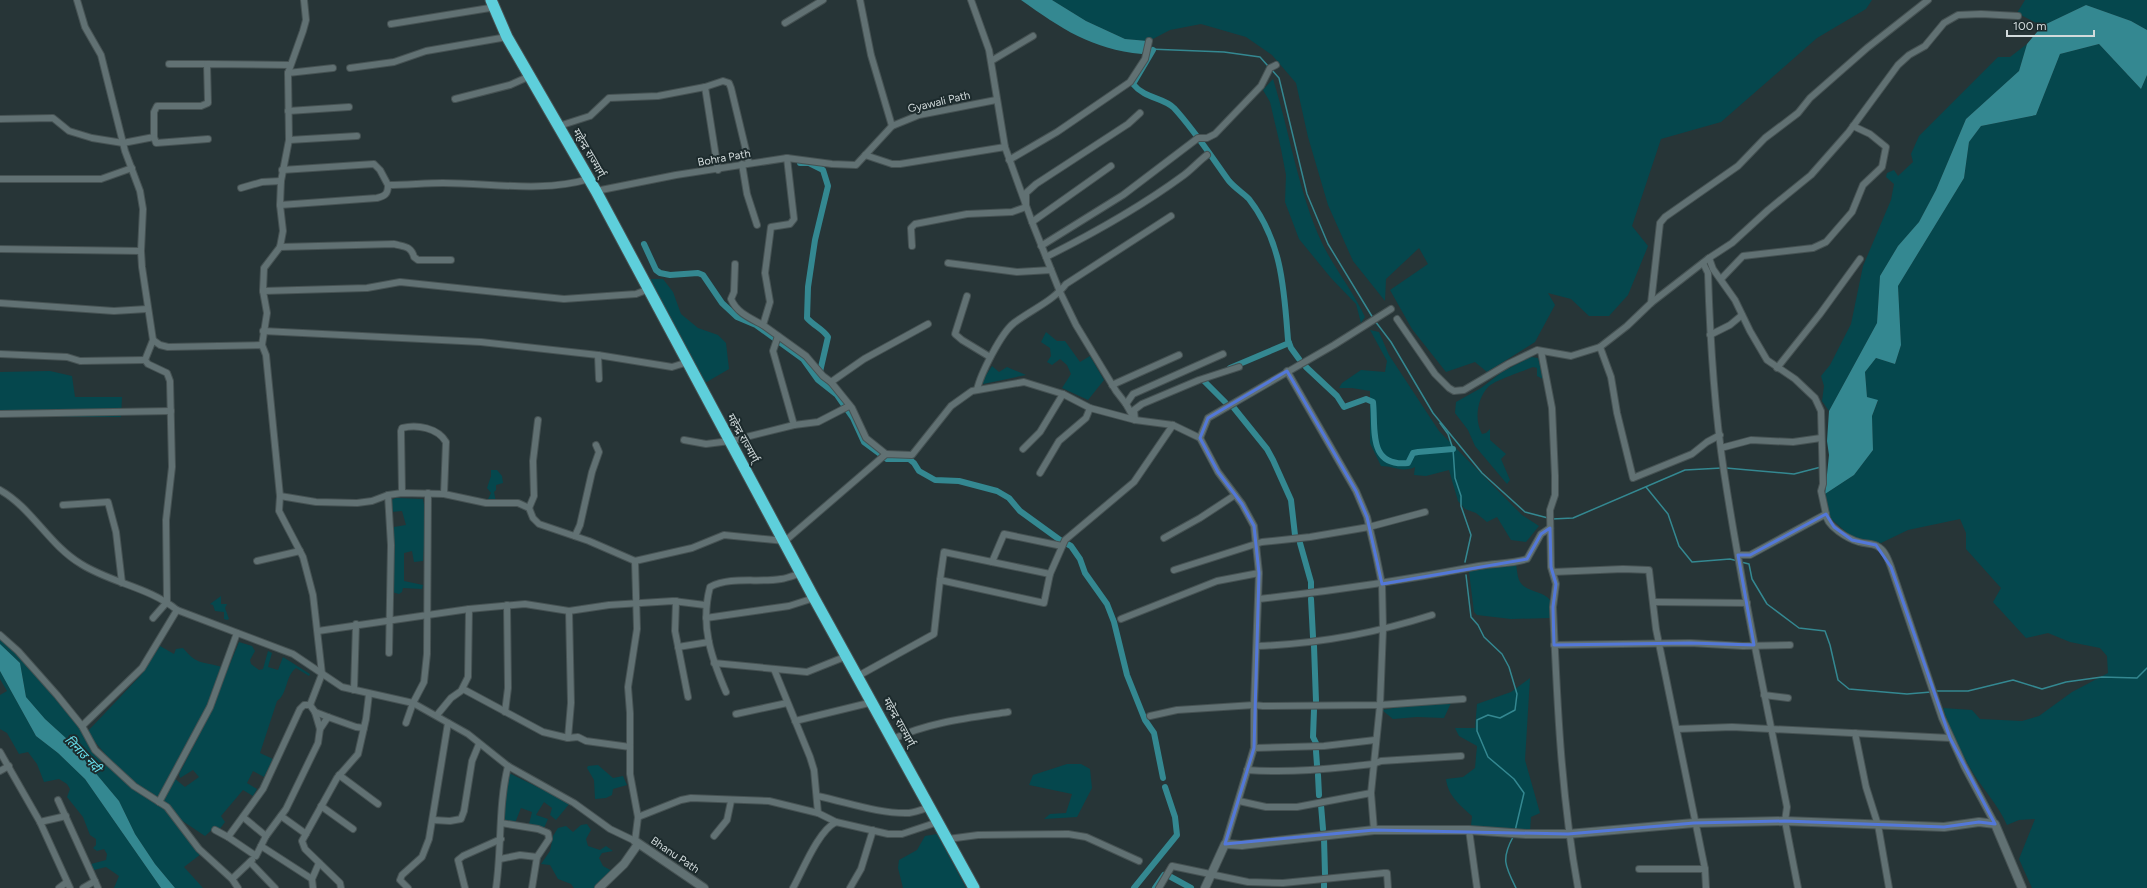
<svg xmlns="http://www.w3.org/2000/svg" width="2147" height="888" font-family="Figtree,'Noto Sans Devanagari',sans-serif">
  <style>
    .green { fill: #05474d }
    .water { fill: #348891 }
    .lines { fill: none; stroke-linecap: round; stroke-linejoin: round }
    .stream { stroke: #348891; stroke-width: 1.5 }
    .canal { stroke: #348891; stroke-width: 6 }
    .street-casing { stroke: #465253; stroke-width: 8 }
    .secondary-casing { stroke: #465253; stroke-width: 10 }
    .highway-casing { stroke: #465253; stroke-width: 13 }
    .street { stroke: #617173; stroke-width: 6 }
    .secondary { stroke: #617173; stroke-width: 8 }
    .highway { stroke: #5ecfdb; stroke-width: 11 }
    .marked { fill: none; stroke: #5378d9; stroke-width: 3; stroke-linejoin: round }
    .labels { text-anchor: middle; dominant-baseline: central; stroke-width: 4; stroke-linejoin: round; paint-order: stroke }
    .street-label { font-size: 11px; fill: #d2dbdc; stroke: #1d2b2d }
    .water-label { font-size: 12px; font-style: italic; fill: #68e3f0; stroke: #1d2b2d }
  </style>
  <rect width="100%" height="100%" fill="#273537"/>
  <g class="green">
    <polygon points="1052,0 1872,0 1866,9 1817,38 1721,122 1661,139 1632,226 1648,246 1628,295 1609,316 1589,316 1571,299 1548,293 1555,305 1535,342 1487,372 1475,362 1446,372 1412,329 1390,290 1428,264 1419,248 1386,279 1385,301 1353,261 1328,205 1308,137 1296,83 1272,55 1246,37 1201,24 1170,30 1149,41 1125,39 1086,21"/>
    <polygon points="2025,0 2147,0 2147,30 2131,21 2086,5 2042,26 2017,13"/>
    <polygon points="2027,44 2019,71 1966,119 1936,190 1919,222 1898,246 1880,276 1877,323 1829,411 1822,401 1824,386 1821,376 1830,365 1851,324 1863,266 1891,200 1894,184 1886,177 1887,173 1894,170 1898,176 1913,162 1911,154 1919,136 1998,57 2010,57"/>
    <path d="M2099 44 2141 89 2147 75V888H2032L2019 859 2035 819 2019 820 2007 825C1997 803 1985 792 1973 773 1961 752 1950 731 1943 708L1972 710 1980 719 2022 721 2039 716 2072 692 2108 673 2107 656 2100 648 2070 642 2048 633 2026 638 1993 602 2001 588 1966 549V533L1960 519 1908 530 1881 543 1852 537 1829 517 1825 494 1854 475 1873 450 1872 416 1878 401 1867 397 1865 372 1876 358 1895 364 1901 345 1898 286 1964 178 1969 142 1981 126 2036 115 2060 54Z"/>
    <path d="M1273 79C1290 133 1298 191 1322 243 1334 268 1353 291 1365 317L1361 323 1356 304 1331 278 1299 239 1285 202 1286 175 1281 149 1270 102 1263 90Z"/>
    <polygon points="646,279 663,279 673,292 681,314 698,328 718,335 726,343 729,369 705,383 691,364"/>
    <path d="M1370 330 1379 332 1389 355 1439 431 1522 515 1539 526 1526 542 1511 540 1497 517 1487 522 1476 513 1465 509 1458 501 1449 470 1426 476 1414 475 1415 467C1401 473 1395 466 1381 466L1370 443V391L1352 388H1339L1342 383 1361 370 1385 372 1387 361Z"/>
    <polygon points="1046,332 1057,341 1065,341 1080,362 1090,356 1104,380 1088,400 1062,388 1071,374 1067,365 1060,359 1052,365 1047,362 1051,356 1050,348 1041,342"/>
    <path d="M1531 357 1538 358 1543 379 1537 376V368L1533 367C1523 371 1496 380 1489 386 1477 398 1474 420 1482 434L1486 433 1490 429V440L1506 454 1501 459 1510 480 1507 484 1475 446 1468 430 1455 413 1456 402 1481 388 1502 372Z"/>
    <polygon points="992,366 999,372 1007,367 1026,375 983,384 982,381"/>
    <polygon points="50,371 72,376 75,397 122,397 121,417 0,417 0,372"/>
    <polygon points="491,470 497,470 502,476 503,483 496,485 496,490 494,492 496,502 488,499 491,493 487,488 491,476"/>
    <polygon points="396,498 423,499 426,515 423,561 414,562 412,551 404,553 404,581 423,585 422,589 403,588 402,592 399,594 392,592 394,527 406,525 402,511 391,512 391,500"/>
    <path d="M1516 564C1517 569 1517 575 1519 580 1525 593 1543 590 1550 600V618L1511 619 1477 615 1474 612 1469 572 1475 569Z"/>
    <polygon points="221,596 221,604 227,604 225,608 229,619 227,620 224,619 224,612 215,611 213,605 210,604"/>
    <polygon points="0,638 18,653 23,662 54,696 122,779 164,809 181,826 201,854 184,867 203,888 175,888 155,864 135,834 119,801 67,739 45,719 26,697 20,663 0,644"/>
    <path d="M239 642 252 646 255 651 250 660 251 664 259 670 263 669 268 651 272 653 268 667 278 670 283 657 310 674 309 676 296 668C285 676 288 694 277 701L260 753 273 759 264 777 253 771 247 783 257 789 253 796 243 790 221 816 225 822 219 830 215 827 205 836 181 820 162 801 174 778 185 787 199 777 193 770 180 778 179 774 205 724Z"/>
    <path d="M160 646 174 654 176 649 183 648C198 666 202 661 222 667L215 692 158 797C127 781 108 758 87 732L141 675Z"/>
    <polygon points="0,671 36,736 58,753 85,779 161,888 114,888 119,876 106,867 94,870 91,864 106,860 107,854 104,849 97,851 93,848 96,845 96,839 90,835 83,817 67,797 70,789 67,784 59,779 44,782 37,764 28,752 19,754 7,733 0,729 0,695 7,691 0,679"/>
    <path d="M1530 678 1525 760 1540 813 1531 817 1530 832C1520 830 1513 830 1504 830 1493 831 1483 825 1471 826L1472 816C1460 805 1448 796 1446 779L1463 777 1475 768 1477 746 1459 736 1455 728H1475L1477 704 1511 692Z"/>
    <polygon points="1451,703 1444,718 1417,717 1393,719 1382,710 1416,704"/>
    <polygon points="1067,764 1081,764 1090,769 1092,788 1077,817 1044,819 1050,814 1066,813 1072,794 1029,785 1033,775"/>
    <polygon points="598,765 613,778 623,776 627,785 613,789 612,795 606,798 595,799 594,780 587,768 588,766"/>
    <polygon points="509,773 570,803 556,820 550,815 552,808 544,802 536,815 548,819 544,828 529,824 532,812 521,808 515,823 503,821 506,784"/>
    <polygon points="587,824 591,830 586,839 588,846 600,850 606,846 613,851 602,853 599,858 603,866 614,872 597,888 574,888 571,884 558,879 550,865 541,864 550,851 553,836 558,828 566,826 573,832 581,825"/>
    <polygon points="937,834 966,888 903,888 898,868 899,860 917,850 925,836"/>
  </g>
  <g class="water">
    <path d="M1021 0H1052L1086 21 1125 39 1148 41 1142 54C1091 49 1062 29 1021 0Z"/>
    <polygon points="2086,5 2131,21 2147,30 2147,75 2141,89 2099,44 2060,54 2036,115 1981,126 1969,142 1964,178 1898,286 1901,345 1895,364 1876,358 1865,372 1867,397 1878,400 1872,416 1873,450 1854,475 1825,494 1829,455 1827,441 1829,411 1877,323 1880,276 1898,246 1919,222 1936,190 1966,119 2019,71 2027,44 2042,26"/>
    <polygon points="0,644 20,663 26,697 45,719 67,739 119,801 135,834 155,864 175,888 161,888 85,779 58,753 36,736 0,671"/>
  </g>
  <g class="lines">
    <g class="stream">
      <polyline points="1149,49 1224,52 1260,57 1268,66"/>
      <polyline points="1271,69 1279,78 1307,194 1328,244 1373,318"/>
      <polyline points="1375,321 1391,342 1433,413 1482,473 1525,512 1548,518"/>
      <polyline points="1440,423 1448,434 1453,449 1455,478 1461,496 1461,506 1471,535 1465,562"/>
      <polyline points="1726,468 1794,474 1821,467"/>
      <polyline points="1646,487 1668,514 1679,546 1692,562 1730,559 1738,561"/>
      <polyline points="1552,519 1573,518 1685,470 1722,468"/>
      <polyline points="1741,562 1749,564 1752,579 1767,604 1799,628 1825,631 1830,645 1838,680 1849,689 1907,694 1931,692"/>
      <polyline points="1466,575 1471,617 1478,625 1484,637 1502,654 1509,667 1517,694 1515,710 1500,718 1488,715 1477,720 1477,731 1488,757 1514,779 1524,793 1515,831"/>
      <polyline points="1935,691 1968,691 2013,680 2042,689 2066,682 2102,677 2137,678 2147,668"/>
      <path d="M1513 837C1501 859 1505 866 1516 888"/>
    </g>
    <g class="canal">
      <path d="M1153 50 1133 84C1145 99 1163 97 1174 108 1195 131 1211 156 1229 181 1235 188 1243 193 1249 199 1282 242 1284 288 1288 340L1291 348 1299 359"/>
      <path d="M800 163H809L823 170 828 186 815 240 808 287 807 318C814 326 823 329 828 337L819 376"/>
      <polyline points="644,244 656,270 660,273 670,275 698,273 703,275 722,303 737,317 756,325 803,359 818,380 837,395 853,418 864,442 887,459 909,459 914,463 919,471 935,480 959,481 997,491 1009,498 1020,511 1060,540 1071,546 1080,559 1085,573 1107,604 1114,622 1127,675 1145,720 1154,733 1163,778"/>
      <path d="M1306 367 1337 396 1344 407 1366 399 1373 402C1376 428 1367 467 1408 463L1413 453 1418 452 1453 449"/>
      <polyline points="1230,368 1289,343"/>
      <polyline points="1204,381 1225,402"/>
      <polyline points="1234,408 1267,449 1273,460 1291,500 1295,535"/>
      <polyline points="1300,543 1311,582 1311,589"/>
      <polyline points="1311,599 1313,637"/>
      <polyline points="1314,646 1316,701"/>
      <polyline points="1314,710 1313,737 1316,743"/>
      <polyline points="1316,751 1317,765"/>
      <polyline points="1318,775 1319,795"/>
      <polyline points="1321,805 1323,829"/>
      <polyline points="1324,838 1325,874"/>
      <polyline points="1171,877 1191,888"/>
      <polyline points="1134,888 1177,835 1175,817 1165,787"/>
      <polyline points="1155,888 1164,875"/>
      <polyline points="1324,888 1324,884"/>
    </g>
    <defs>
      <g id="street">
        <polyline points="77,0 85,27 101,55 125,151 140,191 143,209 141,251 142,267 153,340 160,345 168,347 262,345 266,355 280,496 279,511 303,557 313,595 322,674 310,705 304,705 300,709 263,789 228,837 215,830"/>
        <polyline points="860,0 871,55 892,126"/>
        <polyline points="971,0 989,50 1005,147 1032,222 1060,292 1076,325 1116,391 1126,404 1135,420 1134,410 1142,404 1199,380 1239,367"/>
        <polyline points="785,23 823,0"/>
        <polyline points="391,24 496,7"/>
        <polyline points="991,61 1033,36"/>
        <polyline points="169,64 207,64"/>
        <polyline points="350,68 394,62 426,51 507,37"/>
        <polyline points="288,73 333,68"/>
        <polyline points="705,87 718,170"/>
        <polyline points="455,99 510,85 530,76"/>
        <polyline points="288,111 349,107"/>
        <polyline points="0,119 53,118 69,131 92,138 123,143 154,137 154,112 157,106 201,106 208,103 207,64 290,65"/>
        <polyline points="559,126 590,116 609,98 658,96 705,87 723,81 729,83 731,88 749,163"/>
        <polyline points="154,137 156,143 208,139"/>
        <polyline points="289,140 357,136"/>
        <polyline points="865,155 892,164 900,164 1005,147"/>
        <polyline points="787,158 794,219 790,224 771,227 765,273 770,302 763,325 806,356 823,376 831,382 852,408 866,438 886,454"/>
        <polyline points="1009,160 1057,132 1130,82 1145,59 1149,41"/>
        <polyline points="742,164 747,194 757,225"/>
        <path d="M282 170 374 164 380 170 388 185C407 185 425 183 443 183 492 183 541 193 589 179"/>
        <polyline points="0,179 101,179 132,168"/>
        <polyline points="241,188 262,182 281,181"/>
        <polyline points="596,191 676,175 787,158 832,164 856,165 892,126 919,115 996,100"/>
        <path d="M280 205 377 198C385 196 388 194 388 185"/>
        <polyline points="1032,222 1111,166"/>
        <polyline points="912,246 911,228 915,224 967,214 1012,212 1026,207 1026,193 1036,184 1128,124 1140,113"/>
        <polyline points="1041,246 1123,195 1198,138 1207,138 1215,134 1261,86 1270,68 1276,65"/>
        <path d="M280 247 394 244C405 247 411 246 414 257L418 260H451"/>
        <polyline points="0,249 141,251"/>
        <path d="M1046 257C1092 234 1142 206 1184 175 1192 169 1199 161 1207 155"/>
        <polyline points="1709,258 1713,269 1735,300 1750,331 1767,360 1795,379 1815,398 1821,411 1823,484 1821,491 1826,514"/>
        <polyline points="948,263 1017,272 1051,270"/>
        <path d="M1703 263 1708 273C1710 339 1714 406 1724 472 1741 584 1765 696 1787 807L1785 821 1798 888"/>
        <path d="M735 264 734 292 731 299C737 313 750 318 763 325"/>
        <polyline points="1721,279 1743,256 1813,248 1826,242 1852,212 1863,185 1882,167 1886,147 1870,134 1853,126"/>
        <polyline points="263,291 367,288 400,282 564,299 636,294 649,289"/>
        <polyline points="967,296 955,334 962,340 990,357"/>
        <polyline points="0,303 114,311 147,309"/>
        <polyline points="1651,303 1660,223 1665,217 1738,166 1765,138 1798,113 1810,98 1867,48 1928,0"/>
        <polyline points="1397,319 1435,374 1449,388 1454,391 1464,390 1508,364 1537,350 1571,356 1600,347 1627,326 1651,303 1709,258 1732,243 1768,210 1811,175 1848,133 1898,65 1909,55 1925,46 1944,23 1958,15 1981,14 2018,16"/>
        <polyline points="263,331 481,342 598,355 672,367 688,362"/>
        <polyline points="1710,335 1730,325 1742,315"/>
        <polyline points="778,336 773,351 794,425"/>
        <polyline points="262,345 267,313 263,291 264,268 280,247 283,231 280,205 281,181 289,140 288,73 303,31 306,20 304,0"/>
        <polyline points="1600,347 1611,377 1617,413 1633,478 1692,454 1707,442 1720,435"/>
        <path d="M1541 351 1552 408 1555 476V495L1550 510 1551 567 1556 584 1553 607C1557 701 1561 795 1578 888"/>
        <polyline points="0,354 67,357 80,361 145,360"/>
        <polyline points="598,355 599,379"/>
        <polyline points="1777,368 1820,314 1860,259"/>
        <polyline points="1287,371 1356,491 1367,517 1376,555 1382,584 1383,629 1380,705 1371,793 1374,830"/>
        <polyline points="831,382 864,359 928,324"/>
        <polyline points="1112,385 1179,355"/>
        <path d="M977 390C980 375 1001 333 1014 323 1031 310 1053 301 1066 284L1171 216"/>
        <polyline points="1126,404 1133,394 1223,354"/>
        <polyline points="0,414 171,411"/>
        <polyline points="1200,438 1208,418 1334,345 1391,309"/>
        <polyline points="684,440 706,444 730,441 794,425 818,422 849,406"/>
        <polyline points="1721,448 1751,440 1793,442 1821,438"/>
        <polyline points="1023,449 1040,432 1063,394"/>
        <polyline points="1040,473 1059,441 1086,418 1090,408"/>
        <path d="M0 490C32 508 49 545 81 564 111 583 149 587 177 610L293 654 342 687 413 703 468 734 508 766 574 803 610 829 635 841 638 817 630 774V713L628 687 637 629 635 561"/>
        <path d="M402 493 401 431 402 428C417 424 438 428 446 442L444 494"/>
        <polyline points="388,495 391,545 389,653"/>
        <polyline points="280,496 316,502 357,503 372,501 388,495 402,493 444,494 486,503 518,503 529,508 533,518 539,524 589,541 635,561 692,548 724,535 785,541 886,454 912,455 951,406 972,391 1024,382 1063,394 1090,408 1135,420 1173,425 1200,438 1218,472 1242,504 1254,526 1259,573 1254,705 1254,748 1225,844"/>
        <polyline points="63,505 108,502 116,532 122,583"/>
        <polyline points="529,508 534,496 533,461 538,420"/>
        <polyline points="575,536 580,525 592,472 599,452 596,445"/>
        <polyline points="1164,538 1200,518 1235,495"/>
        <path d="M1738 555H1750L1826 514C1826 526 1848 539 1859 542 1865 544 1872 543 1877 546 1885 550 1888 559 1891 567L1942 718 1964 766 1995 824"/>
        <polyline points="257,561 300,551"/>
        <polyline points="992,562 1004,534 1062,546"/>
        <polyline points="1174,570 1262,542 1310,537 1369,527 1425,512"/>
        <polyline points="1553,572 1623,569 1649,570 1656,629 1705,869 1706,888"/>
        <polyline points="940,580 944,552 1050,574"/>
        <path d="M1259 599C1333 591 1406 580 1479 566 1495 563 1511 564 1527 559L1541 534 1550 528"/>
        <polyline points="676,601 675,631 688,697"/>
        <polyline points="1654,602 1747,603"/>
        <polyline points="153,618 167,602 166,520 172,467 170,381 167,373 148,364 145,360 153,340"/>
        <polyline points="706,618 789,606 814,598"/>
        <polyline points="1121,619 1217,581 1259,573"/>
        <polyline points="318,631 469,609 525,604 569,611 609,605 673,601 705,605"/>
        <polyline points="0,635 18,651 57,695 82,726 95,750 134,786 167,807 199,849 232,879 238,888"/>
        <polyline points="1554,645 1690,643 1743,646 1790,645"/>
        <path d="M1257 646C1316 644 1376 633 1432 615"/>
        <polyline points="678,647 709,642"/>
        <polyline points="714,663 807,672 847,656"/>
        <polyline points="774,669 810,757 814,770 818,813 836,822"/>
        <polyline points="858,676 934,634 940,580 1044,603 1050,574 1065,540 1134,482 1173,425"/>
        <polyline points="463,689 543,732 568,738 578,737 586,741 630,747"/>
        <polyline points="354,690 356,624"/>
        <path d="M726 692C711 657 700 625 710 587 731 576 758 583 781 579 788 578 795 575 802 573"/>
        <polyline points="1764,695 1788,698"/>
        <polyline points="315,712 328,717"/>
        <polyline points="505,712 508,688 507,605"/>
        <polyline points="736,714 787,703"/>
        <polyline points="437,715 451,698 461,691 468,677 469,609"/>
        <polyline points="1150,716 1177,710 1254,705 1263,706 1380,705 1463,699"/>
        <polyline points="795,721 873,702"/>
        <polyline points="406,723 413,703 424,682 427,654 428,493"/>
        <polyline points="82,726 142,668 177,610"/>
        <polyline points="320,729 328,717 356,727 364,728"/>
        <polyline points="1677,729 1732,727 1950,738"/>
        <polyline points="1855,733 1866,787 1878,825 1889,888"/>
        <polyline points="568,738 571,703 569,611"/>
        <path d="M893 739C930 722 968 718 1008 712"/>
        <polyline points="1254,748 1324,746 1375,740"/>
        <polyline points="0,752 40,822 70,888"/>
        <path d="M1247 770C1290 773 1330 769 1373 764L1381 761 1461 756"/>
        <polyline points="0,771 9,766"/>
        <polyline points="339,775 378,804"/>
        <path d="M817 796C847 802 878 814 909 813 916 812 924 809 930 807"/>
        <polyline points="58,800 98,888"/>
        <polyline points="1239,801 1266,807 1297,807 1371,793"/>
        <polyline points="159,802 210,707 237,633"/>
        <polyline points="321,806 353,829"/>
        <polyline points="281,816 306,834"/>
        <polyline points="243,817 266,836"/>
        <polyline points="638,817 681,800 691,798 769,801 818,813"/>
        <polyline points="433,820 450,821 461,819 464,811 472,761 479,744"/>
        <polyline points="40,822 66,816"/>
        <polyline points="501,823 538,829 548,833 549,839 537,857 532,888"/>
        <polyline points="1469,830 1477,888"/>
        <polyline points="714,836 727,820 731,801"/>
        <polyline points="228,837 256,856 266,836 286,809 318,743 320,729 315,712 310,705"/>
        <polyline points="948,839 978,835 1068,834 1086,837 1139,861"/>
        <polyline points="261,846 312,879 313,888"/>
        <polyline points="500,859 520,855 537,857"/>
        <polyline points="250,862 275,888"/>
        <polyline points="1639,869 1705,869"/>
        <polyline points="232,879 252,860"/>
        <polyline points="312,879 319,863"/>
        <polyline points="59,888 67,882"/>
        <polyline points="83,888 95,881"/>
        <polyline points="341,888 340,883 305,849 302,841 337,778 358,754 366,719 369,694"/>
        <polyline points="408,888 400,880 402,875 422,857 429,839 448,723"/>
        <polyline points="465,888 458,860 463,856 501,839"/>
        <path d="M496 888C502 847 498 806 508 766"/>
        <path d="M793 888C803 870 818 831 836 822L888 834H902L938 822"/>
        <polyline points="850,888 861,869 873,830"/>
        <polyline points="1159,888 1172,866 1248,882 1283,883 1384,873 1387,873 1388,888"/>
      </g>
      <g id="secondary">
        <polyline points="635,841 704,888"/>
        <polyline points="599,888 624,864 638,844"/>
        <polyline points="1205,888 1225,844 1242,845 1374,830 1469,830 1526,834 1568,834 1694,823 1785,821 1944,827 1979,822 1995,824 2022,888"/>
      </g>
      <polyline id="highway" points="491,0 507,37 596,191 814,598 974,888"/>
    </defs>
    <use href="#street" class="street-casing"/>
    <use href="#secondary" class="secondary-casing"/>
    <use href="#highway" class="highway-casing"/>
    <use href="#street" class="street"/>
    <use href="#secondary" class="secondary"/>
    <use href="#highway" class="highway"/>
  </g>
  <path class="marked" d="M1287 371 1356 491 1367 517 1382 584 1527 559 1541 534 1550 528 1551 567 1556 584 1553 607 1554 645 1690 643 1754 645 1738 555H1750L1826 514 1834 527 1852 540 1876 545 1891 567 1950 738 1995 824 1979 822 1944 827 1785 821 1694 823 1568 834 1374 830 1225 844 1254 748 1259 573 1254 526 1242 504 1218 472 1200 438 1208 418Z"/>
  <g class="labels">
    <g class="street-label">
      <text transform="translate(939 102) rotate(-13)">Gyawali Path</text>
      <text transform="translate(589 153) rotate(60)">महेन्द्र राज्मार्ग्</text>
      <text transform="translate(724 158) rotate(-10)">Bohra Path</text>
      <text transform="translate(743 438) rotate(61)">महेन्द्र राज्मार्ग्</text>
      <text transform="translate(899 722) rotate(61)">महेन्द्र राज्मार्ग्</text>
      <text transform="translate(675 855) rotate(34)">Bhanu Path</text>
    </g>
    <g class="water-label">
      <text transform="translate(83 754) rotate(46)">तिनाउ नदी</text>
    </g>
  </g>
  <path d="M2007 30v6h87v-6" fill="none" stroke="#d2dbdc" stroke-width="2"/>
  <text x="2013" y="30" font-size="12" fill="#d2dbdc" stroke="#1d2b2d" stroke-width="3" paint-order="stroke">100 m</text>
</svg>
